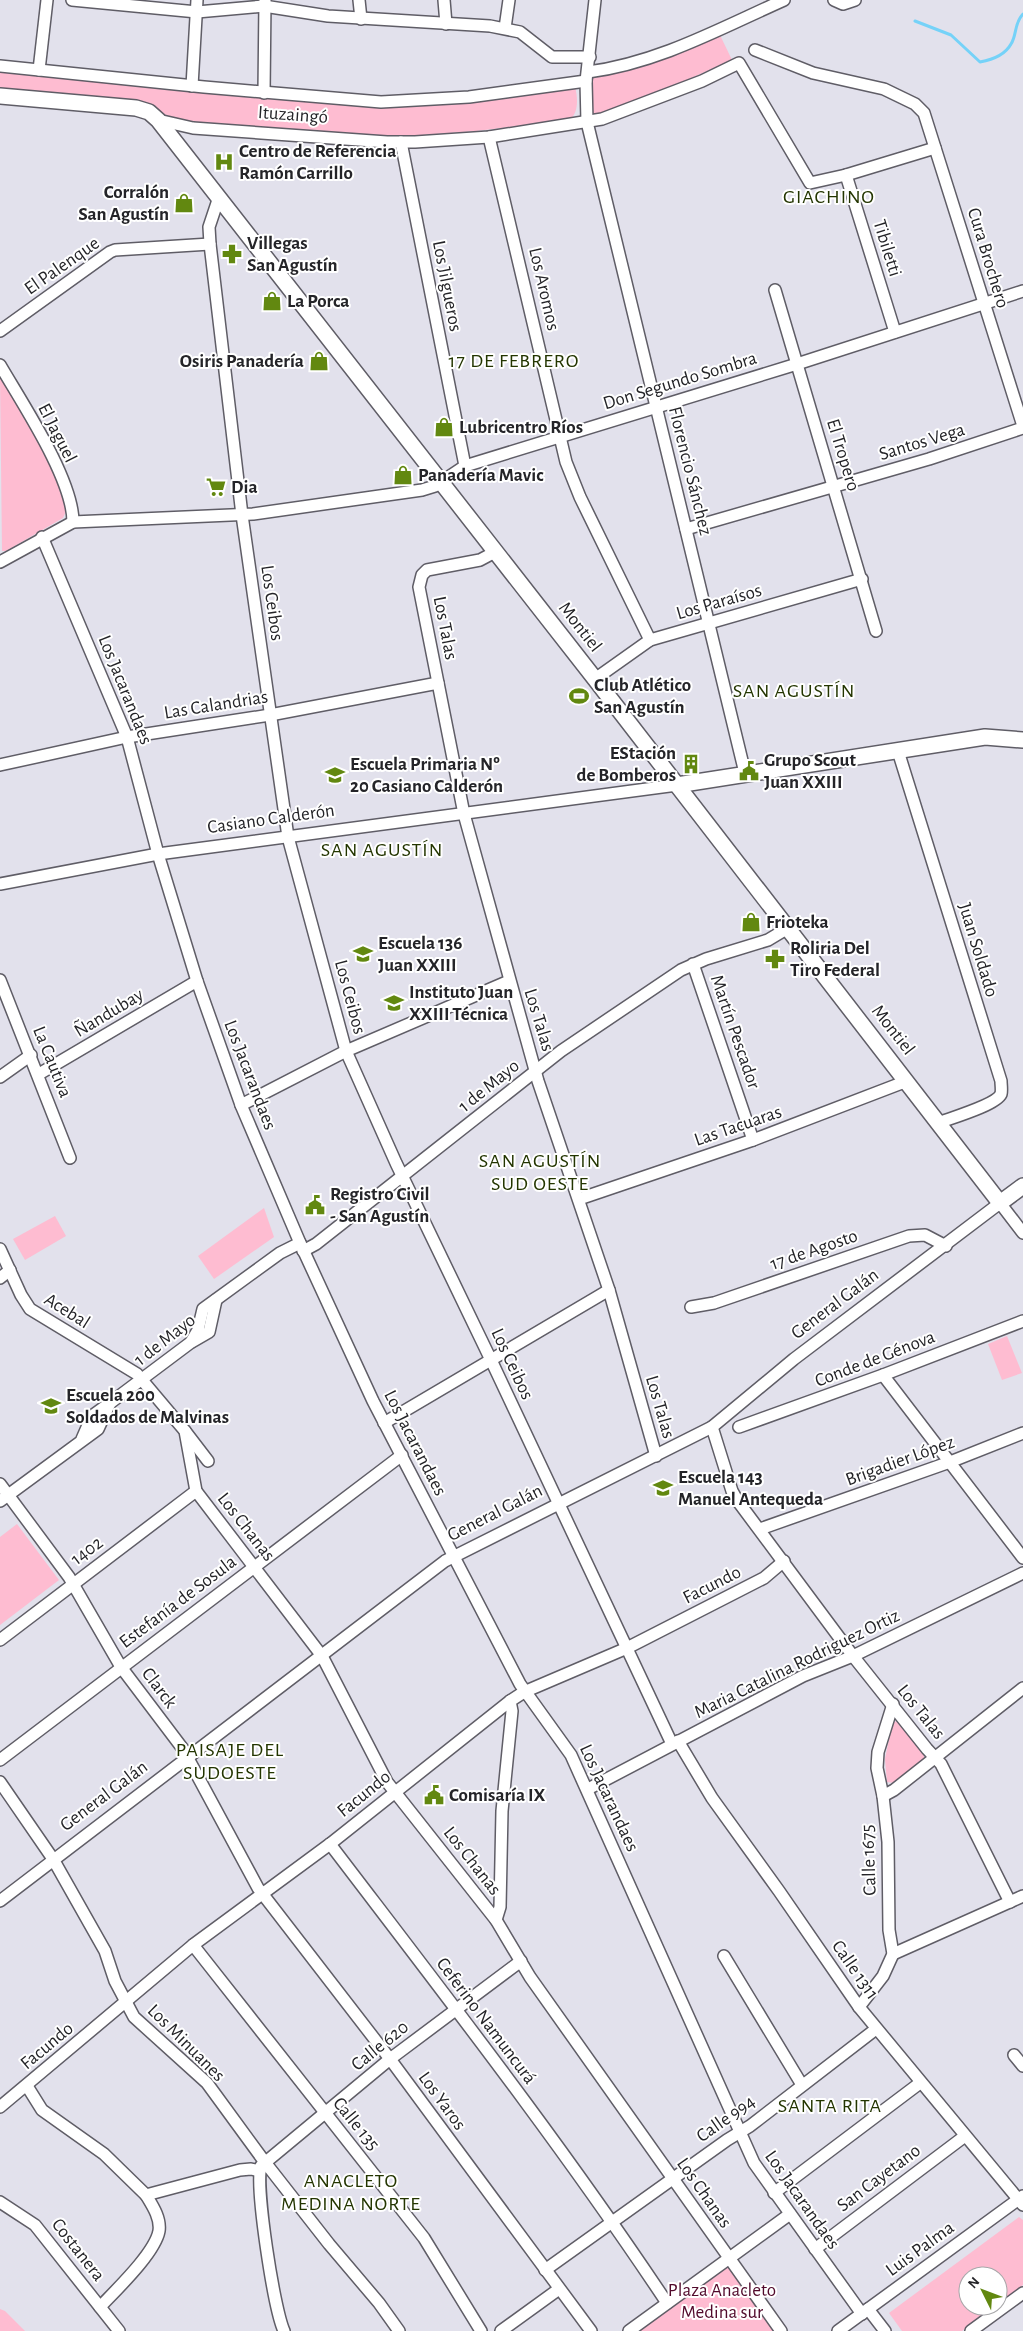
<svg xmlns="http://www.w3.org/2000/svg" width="1023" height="2331" font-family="'Alegreya Sans',sans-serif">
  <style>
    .green { fill: #febcd1 }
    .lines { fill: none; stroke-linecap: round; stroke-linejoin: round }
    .stream { stroke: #75d2f8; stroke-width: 3 }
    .minor-casing { stroke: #5f5d66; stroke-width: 14 }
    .tertiary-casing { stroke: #5f5d66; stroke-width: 18 }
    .minor { stroke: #fff; stroke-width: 11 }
    .tertiary { stroke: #fff; stroke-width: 15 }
    .labels { text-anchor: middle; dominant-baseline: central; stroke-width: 4; stroke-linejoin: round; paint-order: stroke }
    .street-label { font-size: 19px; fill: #242428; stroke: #fff }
    .poi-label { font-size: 19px; font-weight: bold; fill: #242428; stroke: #fff; text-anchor: start }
    .park-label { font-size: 19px; fill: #51092b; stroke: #fff }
    .neighbourhood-label { font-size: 20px; letter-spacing: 1px; fill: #233500; stroke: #fff }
  </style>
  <rect width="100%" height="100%" fill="#e2e1ec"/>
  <g class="green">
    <polygon points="719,33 732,60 682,82 593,116 587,111 590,79 593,77"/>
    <path d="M0 71 322 102 575 87C578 97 579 116 568 120L476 131 396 137 194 123 175 120 157 110 0 90Z"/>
    <polygon points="0,376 45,452 68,507 63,518 6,551 2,551"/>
    <polygon points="264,1208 274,1237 214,1279 198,1256"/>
    <polygon points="55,1216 66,1236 25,1260 13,1239"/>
    <polygon points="1007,1336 1022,1373 1002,1380 988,1344"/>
    <polygon points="17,1524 59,1580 0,1625 0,1537"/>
    <polygon points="896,1721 924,1754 924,1760 894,1783 887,1782 885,1759 892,1724"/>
    <polygon points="1019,2217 1023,2220 1023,2285 998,2304 998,2276 968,2276 968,2306 995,2306 962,2331 902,2331 889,2313"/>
    <polygon points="729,2258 781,2331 629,2331"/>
    <polygon points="0,2309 5,2311 25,2331 0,2331"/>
  </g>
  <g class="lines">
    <path class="stream" d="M915 21 951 35 980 62C991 60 1005 55 1011 44 1017 35 1014 23 1023 14"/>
    <defs>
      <g id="minor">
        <polyline points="72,0 197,12 264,6 328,16 490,26 520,32 552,57 590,57"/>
        <polyline points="359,0 361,19"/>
        <polyline points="444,0 446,24"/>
        <polyline points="595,0 586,81 587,122 745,773"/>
        <polyline points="834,0 843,4 855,0"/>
        <polyline points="505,28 509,0"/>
        <polyline points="755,50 813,73 884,89 915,104 924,113 1023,426"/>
        <polyline points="0,66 204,87 381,102 469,97 586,81"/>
        <polyline points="39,70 47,0"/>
        <path d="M588 72C658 63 721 28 784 0"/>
        <polyline points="192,86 197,0"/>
        <polyline points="264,93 265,0"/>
        <polyline points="158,120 193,128 387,142 415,142 489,137 602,119 702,81 739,63 810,183 846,175 935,148"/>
        <polyline points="489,137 566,462 580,497 650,640"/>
        <polyline points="401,142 465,466"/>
        <polyline points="846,175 895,332"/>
        <polyline points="219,197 209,227 210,244 242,515 288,837 346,1051 396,1163 491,1360 672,1744"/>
        <polyline points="775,290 876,631"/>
        <polyline points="0,331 110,252 115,250 210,244"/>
        <path d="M0 365C22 403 73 479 73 522"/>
        <polyline points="686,529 929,459 1023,428"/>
        <polyline points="42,537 127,737 158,854 197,981 241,1105 300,1243 373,1401 520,1684 571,1755 754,2163 862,2314"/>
        <polyline points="495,552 480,560 427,570 422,575 419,587 464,814 538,1081 609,1290 656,1456"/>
        <polyline points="0,562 73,522 253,514 422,490 435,486 465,466 797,364 1023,291"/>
        <polyline points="595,679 650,640 862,579"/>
        <path d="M898 751 1001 1081C1001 1085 1002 1090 1001 1094 996 1105 951 1118 938 1123"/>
        <polyline points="0,765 127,737 270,715 438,683"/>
        <polyline points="0,884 158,854 677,785"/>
        <polyline points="693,964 753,1140"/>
        <polyline points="0,980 70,1158"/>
        <polyline points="39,1074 197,981"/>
        <polyline points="0,1077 31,1055"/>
        <polyline points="241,1105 346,1051 509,981"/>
        <polyline points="579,1199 753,1140 907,1081"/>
        <polyline points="0,1249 21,1295 30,1309 137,1374 185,1431 196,1491 322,1656 387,1782 496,1920 530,1977 781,2331"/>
        <polyline points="303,1251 316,1244 561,1051 681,970 706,959 768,940 788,928"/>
        <polyline points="0,1278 10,1270"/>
        <polyline points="691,1307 714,1303 909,1236 925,1235 946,1246"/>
        <polyline points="191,1342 198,1330 203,1309 280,1253 300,1243"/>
        <polyline points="883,1375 1023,1558"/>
        <polyline points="110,1403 190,1343 209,1332 216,1300"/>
        <polyline points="384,1423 609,1290"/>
        <polyline points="712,1427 732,1491 737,1500 853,1656 927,1749 941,1764 1010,1902"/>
        <polyline points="739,1427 883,1375 1023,1321"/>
        <polyline points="185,1431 208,1461"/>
        <polyline points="0,1484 69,1577 121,1667 183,1749 258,1888 390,2059 591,2331"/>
        <polyline points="0,1501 98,1429 110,1403 92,1416 82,1439"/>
        <polyline points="760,1529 950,1462 1023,1433"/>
        <polyline points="0,1640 196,1491"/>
        <polyline points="678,1741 712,1798 779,1891 859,2007 1023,2205"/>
        <polyline points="0,1760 402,1455"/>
        <polyline points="0,1782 53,1859 105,1951 115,1981 134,2017 207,2083 264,2161 329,2244 379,2303 399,2331"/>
        <polyline points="588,1789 803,1676 853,1656 1023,1573"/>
        <polyline points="883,1796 894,1790 1023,1688"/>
        <path d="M330 1844C445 1995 562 2145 667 2303"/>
        <polyline points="0,1901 445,1561 712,1427 794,1359 1000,1203 1023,1233"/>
        <polyline points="496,1920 500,1907 502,1811 512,1711 510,1701"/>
        <polyline points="193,1945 424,2238 481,2331"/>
        <polyline points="893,1954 1023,1896"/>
        <polyline points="724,1956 802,2085"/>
        <polyline points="859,2007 883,1976 893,1954 889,1930 888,1842 883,1796 877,1768 878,1752 893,1704"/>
        <polyline points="1014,2055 1023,2066"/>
        <polyline points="27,2086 42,2110 104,2154 146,2195 240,2170 251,2169 260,2171"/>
        <polyline points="0,2107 193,1945 330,1844 510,1701 524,1692 627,1648 764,1578 784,1561"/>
        <polyline points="774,2193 920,2083"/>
        <polyline points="0,2202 35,2225 119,2331"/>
        <polyline points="815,2249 965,2136"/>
        <polyline points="545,2270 727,2140 750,2126 876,2029"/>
        <path d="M100 2307C116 2290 155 2253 159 2231 161 2218 152 2205 146 2195"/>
        <polyline points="868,2309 885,2331"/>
        <path d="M284 2331C274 2309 255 2187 261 2166L390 2059 521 1961"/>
        <polyline points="501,2331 559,2289"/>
        <polyline points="629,2331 790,2214"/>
        <polyline points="838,2331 1023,2196"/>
        <polyline points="971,2331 1023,2293"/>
      </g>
      <g id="tertiary">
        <polyline points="0,96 136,108 149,112 158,120 595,679 1000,1203 1023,1186"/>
        <polyline points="677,785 985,737 1023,740"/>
      </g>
    </defs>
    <use href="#minor" class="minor-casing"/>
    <use href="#tertiary" class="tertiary-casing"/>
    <use href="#minor" class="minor"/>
    <use href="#tertiary" class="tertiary"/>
  </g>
  <defs>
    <symbol id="hospital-bare" viewBox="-9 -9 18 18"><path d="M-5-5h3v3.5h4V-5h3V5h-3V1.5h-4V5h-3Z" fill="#628810" stroke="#fff" stroke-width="2.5" paint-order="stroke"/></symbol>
    <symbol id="shop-bare" viewBox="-9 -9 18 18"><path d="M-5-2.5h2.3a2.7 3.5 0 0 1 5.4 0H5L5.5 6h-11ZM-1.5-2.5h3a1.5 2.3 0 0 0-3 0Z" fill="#628810" stroke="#fff" stroke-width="2.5" paint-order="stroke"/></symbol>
    <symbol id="pharmacy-bare" viewBox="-9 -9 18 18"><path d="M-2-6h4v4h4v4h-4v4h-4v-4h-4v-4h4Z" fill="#628810" stroke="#fff" stroke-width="2.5" paint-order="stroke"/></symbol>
    <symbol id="supermarket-bare" viewBox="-9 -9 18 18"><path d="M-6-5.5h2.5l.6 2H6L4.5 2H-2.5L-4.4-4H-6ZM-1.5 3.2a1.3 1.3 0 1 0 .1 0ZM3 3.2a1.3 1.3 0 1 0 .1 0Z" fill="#628810" stroke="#fff" stroke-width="2.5" paint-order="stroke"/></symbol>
    <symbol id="stadium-bare" viewBox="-9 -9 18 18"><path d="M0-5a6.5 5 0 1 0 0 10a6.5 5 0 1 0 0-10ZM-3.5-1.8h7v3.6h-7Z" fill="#628810" stroke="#fff" stroke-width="2.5" paint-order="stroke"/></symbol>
    <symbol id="building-bare" viewBox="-9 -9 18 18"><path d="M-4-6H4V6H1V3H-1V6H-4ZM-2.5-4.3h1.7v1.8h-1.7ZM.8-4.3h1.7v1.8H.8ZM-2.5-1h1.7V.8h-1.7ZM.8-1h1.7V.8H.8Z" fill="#628810" stroke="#fff" stroke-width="2.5" paint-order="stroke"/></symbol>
    <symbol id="civic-bare" viewBox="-9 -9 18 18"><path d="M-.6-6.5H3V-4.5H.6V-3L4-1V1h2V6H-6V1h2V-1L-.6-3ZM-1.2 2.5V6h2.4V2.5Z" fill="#628810" stroke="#fff" stroke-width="2.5" paint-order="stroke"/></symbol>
    <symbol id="school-bare" viewBox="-9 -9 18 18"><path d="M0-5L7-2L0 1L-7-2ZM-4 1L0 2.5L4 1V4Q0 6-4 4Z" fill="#628810" stroke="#fff" stroke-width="2.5" paint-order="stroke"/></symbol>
  </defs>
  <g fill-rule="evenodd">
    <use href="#hospital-bare" x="210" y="148" width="28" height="28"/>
    <use href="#shop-bare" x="170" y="189" width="28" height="28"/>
    <use href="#pharmacy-bare" x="218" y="240" width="28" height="28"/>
    <use href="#shop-bare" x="258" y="287" width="28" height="28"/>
    <use href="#shop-bare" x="305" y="347" width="28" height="28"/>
    <use href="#shop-bare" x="430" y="413" width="28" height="28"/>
    <use href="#shop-bare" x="389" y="461" width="28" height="28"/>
    <use href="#supermarket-bare" x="202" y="473" width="28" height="28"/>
    <use href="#stadium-bare" x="565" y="682" width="28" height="28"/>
    <use href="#building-bare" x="677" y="750" width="28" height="28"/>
    <use href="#civic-bare" x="735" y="757" width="28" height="28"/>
    <use href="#school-bare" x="321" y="761" width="28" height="28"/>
    <use href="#shop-bare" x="737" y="908" width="28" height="28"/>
    <use href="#school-bare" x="349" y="940" width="28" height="28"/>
    <use href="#pharmacy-bare" x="761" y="945" width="28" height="28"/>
    <use href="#school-bare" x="380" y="989" width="28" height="28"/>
    <use href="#civic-bare" x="301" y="1191" width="28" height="28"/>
    <use href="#school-bare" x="37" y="1392" width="28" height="28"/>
    <use href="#school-bare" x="649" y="1474" width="28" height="28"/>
    <use href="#civic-bare" x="420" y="1781" width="28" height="28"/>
  </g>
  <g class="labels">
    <g class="street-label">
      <text transform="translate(293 115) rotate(4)">Ituzaingó</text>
      <text transform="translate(887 248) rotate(73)">Tibiletti</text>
      <text transform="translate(988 258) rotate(73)">Cura Brochero</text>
      <text transform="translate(62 266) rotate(-35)">El Palenque</text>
      <text transform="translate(447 286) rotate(79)">Los Jilgueros</text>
      <text transform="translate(544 289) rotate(77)">Los Aromos</text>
      <text transform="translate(680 381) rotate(-17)">Don Segundo Sombra</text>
      <text transform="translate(57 433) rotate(63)">El Jaguel</text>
      <text transform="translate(922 442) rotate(-17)">Santos Vega</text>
      <text transform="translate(843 455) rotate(73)">El Tropero</text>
      <text transform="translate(690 471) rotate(76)">Florencio Sánchez</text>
      <text transform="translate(719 602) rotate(-16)">Los Paraísos</text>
      <text transform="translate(272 603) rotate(82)">Los Ceibos</text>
      <text transform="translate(580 627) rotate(52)">Montiel</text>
      <text transform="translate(445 628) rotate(79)">Los Talas</text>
      <text transform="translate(125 690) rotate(68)">Los Jacarandaes</text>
      <text transform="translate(216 705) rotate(-9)">Las Calandrias</text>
      <text transform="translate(271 819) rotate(-8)">Casiano Calderón</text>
      <text transform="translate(978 950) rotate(73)">Juan Soldado</text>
      <text transform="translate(350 997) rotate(75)">Los Ceibos</text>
      <text transform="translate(109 1013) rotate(-31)">Ñandubay</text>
      <text transform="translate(539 1020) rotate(73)">Los Talas</text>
      <text transform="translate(893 1030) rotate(52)">Montiel</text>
      <text transform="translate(735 1032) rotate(71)">Martín Pescador</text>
      <text transform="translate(52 1062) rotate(68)">La Cautiva</text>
      <text transform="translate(250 1075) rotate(69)">Los Jacarandaes</text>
      <text transform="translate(489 1086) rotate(-39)">1 de Mayo</text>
      <text transform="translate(738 1126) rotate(-19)">Las Tacuaras</text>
      <text transform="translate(814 1250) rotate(-19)">17 de Agosto</text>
      <text transform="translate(835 1304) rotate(-37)">General Galán</text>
      <text transform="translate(67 1311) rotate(32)">Acebal</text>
      <text transform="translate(165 1340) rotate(-38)">1 de Mayo</text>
      <text transform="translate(875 1359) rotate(-21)">Conde de Génova</text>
      <text transform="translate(512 1364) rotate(65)">Los Ceibos</text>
      <text transform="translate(660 1407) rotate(74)">Los Talas</text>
      <text transform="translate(415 1443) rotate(63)">Los Jacarandaes</text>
      <text transform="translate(900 1461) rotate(-20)">Brigadier López</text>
      <text transform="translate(495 1513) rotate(-27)">General Galán</text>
      <text transform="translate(246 1527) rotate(52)">Los Chanas</text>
      <text transform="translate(87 1551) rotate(-37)">1402</text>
      <text transform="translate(712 1585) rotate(-27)">Facundo</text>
      <text transform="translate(178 1602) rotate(-37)">Estefanía de Sosula</text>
      <text transform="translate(797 1664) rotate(-26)">Maria Catalina Rodriguez Ortiz</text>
      <text transform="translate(159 1688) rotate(53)">Clarck</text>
      <text transform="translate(921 1712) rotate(51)">Los Talas</text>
      <text transform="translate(364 1794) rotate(-39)">Facundo</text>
      <text transform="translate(104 1796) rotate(-37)">General Galán</text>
      <text transform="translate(609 1798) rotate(65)">Los Jacarandaes</text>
      <text transform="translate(869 1860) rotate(-92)">Calle 1675</text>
      <text transform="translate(472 1861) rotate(52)">Los Chanas</text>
      <text transform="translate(855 1970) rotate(55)">Calle 1311</text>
      <text transform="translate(486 2021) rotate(53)">Ceferino Namuncurá</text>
      <text transform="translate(186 2043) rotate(45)">Los Minuanes</text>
      <text transform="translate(47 2046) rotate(-40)">Facundo</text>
      <text transform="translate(380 2046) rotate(-39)">Calle 620</text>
      <text transform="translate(442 2101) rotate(54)">Los Yaros</text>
      <text transform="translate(726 2119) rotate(-35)">Calle 994</text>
      <text transform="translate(356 2124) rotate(51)">Calle 135</text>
      <text transform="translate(879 2178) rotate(-37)">San Cayetano</text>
      <text transform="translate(704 2193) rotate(55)">Los Chanas</text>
      <text transform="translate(802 2200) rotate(55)">Los Jacarandaes</text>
      <text transform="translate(920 2249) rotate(-36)">Luis Palma</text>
      <text transform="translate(78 2250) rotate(52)">Costanera</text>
    </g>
    <g class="poi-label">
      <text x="239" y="151">Centro de Referencia<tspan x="239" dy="22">Ramón Carrillo</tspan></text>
      <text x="169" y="192" text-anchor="end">Corralón<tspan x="169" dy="22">San Agustín</tspan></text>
      <text x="247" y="243">Villegas<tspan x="247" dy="22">San Agustín</tspan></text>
      <text x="287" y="301">La Porca</text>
      <text x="304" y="361" text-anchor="end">Osiris Panadería</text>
      <text x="459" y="427">Lubricentro Ríos</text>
      <text x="418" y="475">Panadería Mavic</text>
      <text x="231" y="487">Dia</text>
      <text x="594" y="685">Club Atlético<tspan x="594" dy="22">San Agustín</tspan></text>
      <text x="676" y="753" text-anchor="end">EStación<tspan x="676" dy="22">de Bomberos</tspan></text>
      <text x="764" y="760">Grupo Scout<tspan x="764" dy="22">Juan XXIII</tspan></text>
      <text x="350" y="764">Escuela Primaria Nº<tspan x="350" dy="22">20 Casiano Calderón</tspan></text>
      <text x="766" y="922">Frioteka</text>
      <text x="378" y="943">Escuela 136<tspan x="378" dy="22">Juan XXIII</tspan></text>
      <text x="790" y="948">Roliria Del<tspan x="790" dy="22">Tiro Federal</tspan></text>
      <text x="409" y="992">Instituto Juan<tspan x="409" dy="22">XXIII Técnica</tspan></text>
      <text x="330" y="1194">Registro Civil<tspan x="330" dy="22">- San Agustín</tspan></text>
      <text x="66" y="1395">Escuela 200<tspan x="66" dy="22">Soldados de Malvinas</tspan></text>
      <text x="678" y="1477">Escuela 143<tspan x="678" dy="22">Manuel Antequeda</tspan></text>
      <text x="449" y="1795">Comisaría IX</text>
    </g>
    <g class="park-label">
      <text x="722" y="2290">Plaza Anacleto<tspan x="722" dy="22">Medina sur</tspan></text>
    </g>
    <g class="neighbourhood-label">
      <text x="829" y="197">GIACHINO</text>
      <text x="514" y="361">17 DE FEBRERO</text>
      <text x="794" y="691">SAN AGUSTÍN</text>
      <text x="382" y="850">SAN AGUSTÍN</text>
      <text x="540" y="1161">SAN AGUSTÍN<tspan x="540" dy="23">SUD OESTE</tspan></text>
      <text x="230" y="1750">PAISAJE DEL<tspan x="230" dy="23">SUDOESTE</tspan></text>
      <text x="830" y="2106">SANTA RITA</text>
      <text x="351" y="2181">ANACLETO<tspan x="351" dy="23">MEDINA NORTE</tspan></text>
    </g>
  </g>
  <g transform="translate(983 2291) rotate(312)"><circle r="24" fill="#ffffff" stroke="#a7a7a9"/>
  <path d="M0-4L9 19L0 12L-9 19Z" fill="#628810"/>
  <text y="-8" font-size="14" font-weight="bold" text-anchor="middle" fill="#242428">N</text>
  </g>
</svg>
